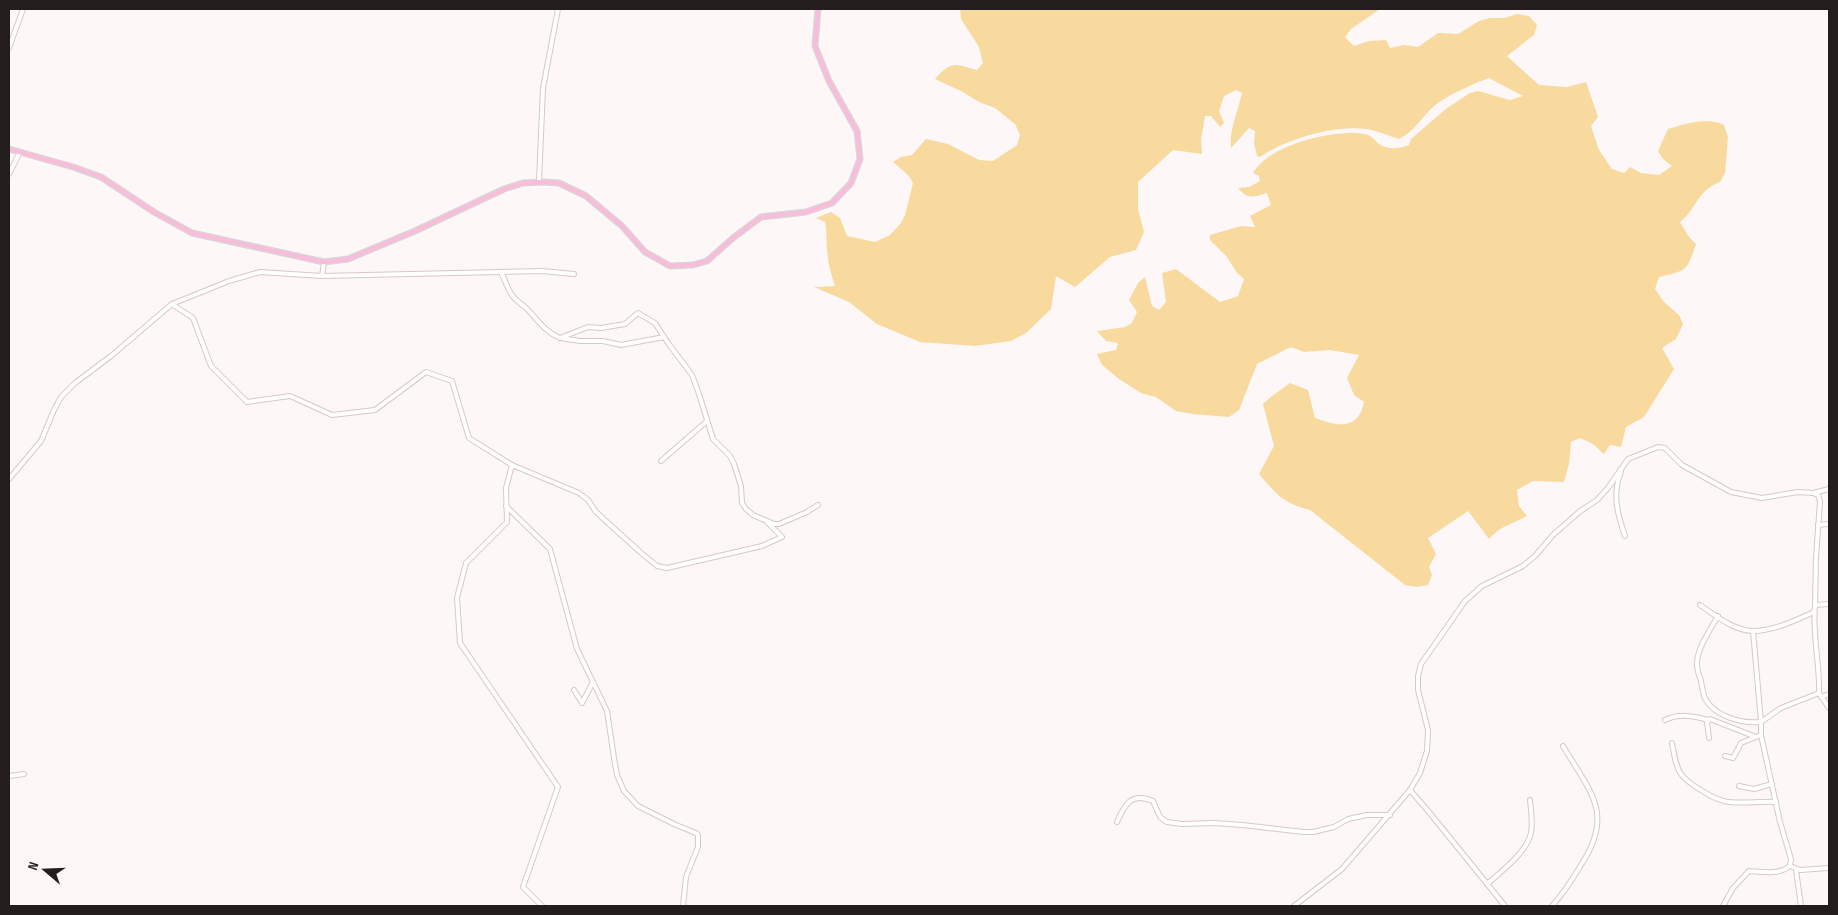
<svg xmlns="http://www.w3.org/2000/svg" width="1838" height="915" font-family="'Sofia Sans Condensed',sans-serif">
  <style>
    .green { fill: #f9da9e }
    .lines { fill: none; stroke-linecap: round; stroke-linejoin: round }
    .minor-casing { stroke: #d9c8c7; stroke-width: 6 }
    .major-casing { stroke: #d8d6d6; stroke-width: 7 }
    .minor { stroke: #fff; stroke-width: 4 }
    .major { stroke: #f8bdda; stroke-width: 4.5 }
  </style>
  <rect width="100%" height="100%" fill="#fef7f7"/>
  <path class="green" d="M960 9H1380L1351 29 1345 37 1354 46 1369 41 1386 40 1390 48 1404 45 1418 47 1438 33 1458 34 1479 21 1490 18H1504L1517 14 1529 16 1537 25 1534 35 1507 56 1539 85 1567 87 1586 82 1598 117 1591 126 1599 150 1612 169 1624 173 1630 167 1641 173 1659 175 1672 166 1663 159 1658 151 1668 129C1685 124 1707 116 1724 125L1728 137 1725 173 1720 182C1696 191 1697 209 1680 222L1689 237 1696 244C1686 272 1688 270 1659 277L1655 289 1664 302 1679 315 1683 324 1676 339 1662 348 1674 369 1644 417 1626 427 1621 447 1610 445 1604 454 1593 444 1580 438 1571 442 1569 464 1564 482 1533 481 1517 490 1519 506 1527 516C1511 525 1502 525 1489 539L1468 511 1428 538 1436 554 1429 567 1432 575 1428 585 1417 587 1405 585 1310 510C1283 503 1276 494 1259 474L1274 446 1263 404 1272 396 1290 383 1308 390 1315 418C1330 423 1349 431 1360 414 1362 411 1363 405 1364 402L1354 395 1347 378 1359 355 1330 350 1304 352 1291 347 1257 364 1239 410 1229 417 1193 414 1176 411 1156 397 1141 393 1119 379 1102 365 1097 354 1116 350 1118 343 1106 341 1097 331 1125 327 1132 323 1137 312 1129 300 1138 283 1145 277 1152 306 1159 310 1166 302 1162 273 1176 269 1220 302 1238 296 1244 279 1237 273 1227 257 1210 240V235L1241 226 1255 227 1250 216 1271 205 1267 193C1253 197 1248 200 1238 188L1249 187 1260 181 1259 176 1253 173C1268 145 1334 129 1364 134 1372 135 1374 140 1379 144 1388 150 1400 149 1409 145L1411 139 1447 108 1470 93 1478 91 1510 100 1523 96 1489 78C1472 84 1446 96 1433 107 1421 118 1414 132 1399 139 1388 136 1376 130 1366 129 1334 125 1286 139 1260 157L1257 156 1254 143 1255 131 1249 128 1231 148C1229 129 1238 112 1242 93L1236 90 1224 96 1219 111 1224 123 1220 127 1211 116H1205L1201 140 1202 154 1173 150 1138 182V209L1144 232 1136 250 1110 257 1075 287 1056 276 1051 309 1026 333 1011 341 975 346 920 342 877 324 849 302 814 287 835 286C831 274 828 263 827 250 826 241 827 232 825 222L816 218 831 212 840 218 847 236 875 242 890 235 901 223 905 215 913 183 909 176 893 162 901 157 912 155 926 139 948 144 979 160 993 161 1017 145 1020 135 1015 124 995 108 979 102 963 92 935 79C952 60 954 64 977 70L983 63 979 47 961 19Z"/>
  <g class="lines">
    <defs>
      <g id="minor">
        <polyline points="9,48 23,9"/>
        <polyline points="9,174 20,152"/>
        <polyline points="539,182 543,88 558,9"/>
        <path d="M501 272C504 278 506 284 509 290 512 298 519 302 525 307 537 318 544 332 560 338L588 327 601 328 625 324 638 313 655 323 668 343 692 375 699 394 713 439 730 456 734 464 741 486 742 503 746 509 753 515 774 524H779L807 512 818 505"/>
        <polyline points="322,276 324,262"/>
        <polyline points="172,304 193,318 211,366 247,402 290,396 332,415 375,410 426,372 452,381 469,438 512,465 506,488 507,522 466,563 457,598 460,643 558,787 523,887 542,906"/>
        <polyline points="560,338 580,341 603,341 621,345 664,337"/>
        <polyline points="661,461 707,421"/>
        <polyline points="512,465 579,493 588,500 596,512 640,552 657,566 667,568 762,546 782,537 767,522"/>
        <path d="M1621 471C1620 476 1617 482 1617 487 1614 503 1620 521 1625 536"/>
        <polyline points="9,479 41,441 54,410 61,397 75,383 111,356 172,304 229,281 260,272 322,276 542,271 574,274"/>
        <polyline points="1813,493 1829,489"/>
        <polyline points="506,506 550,549 577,649 593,682 582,703 574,690"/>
        <polyline points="1818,525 1829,524"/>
        <path d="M1700 605C1715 615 1734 631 1753 631 1774 631 1796 620 1814 612"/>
        <path d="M1718 616C1710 630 1698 647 1697 662 1696 668 1699 675 1701 681 1702 686 1703 692 1704 696 1712 716 1742 724 1761 722L1753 631"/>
        <polyline points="593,682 607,711 614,758 617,775 624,791 638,806 676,825 696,833 698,835 698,847 686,877 683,906"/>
        <polyline points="1819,693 1829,708"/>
        <polyline points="1821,697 1829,694"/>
        <path d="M1665 720C1679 713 1694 716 1708 720"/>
        <polyline points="1709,738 1707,722 1710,719 1756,737"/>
        <path d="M1672 743C1677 772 1678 777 1704 792 1712 797 1720 801 1729 802 1744 804 1760 801 1776 802"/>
        <polyline points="1725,756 1733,758 1741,743 1761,735"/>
        <polyline points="9,776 24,774"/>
        <polyline points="1739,786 1754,789 1772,784"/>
        <polyline points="1410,790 1420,773 1427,751 1428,730 1418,690 1418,676 1421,664 1465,601 1482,586 1523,566 1535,556 1553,535 1579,512 1597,500 1608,488 1628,459 1658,447 1665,448 1682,465 1731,492 1762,498 1798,492 1813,493 1818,495 1820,501 1816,558 1815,605"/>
        <path d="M1117 822C1125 804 1131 792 1153 801L1160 817 1167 822 1182 824 1215 823 1242 825 1304 832H1313L1334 827 1348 819 1367 815H1390"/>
        <polyline points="1790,866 1800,870 1829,868"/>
        <polyline points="1796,870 1801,906"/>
        <path d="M1487 884C1501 872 1527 852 1531 833 1533 823 1531 811 1530 800"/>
        <polyline points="1294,906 1342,869 1410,790 1429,812 1505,906"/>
        <path d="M1552 906C1563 894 1572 880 1581 865 1615 813 1590 792 1563 746"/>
        <path d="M1723 906 1733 888 1749 871C1763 872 1779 875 1790 866L1791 859 1780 822 1761 735V722L1781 708 1819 693C1820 663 1812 635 1815 605L1829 604"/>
      </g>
      <polyline id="major" points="9,149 73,167 101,177 154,212 192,233 324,262 348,259 415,231 504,189 523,183 543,182 559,183 586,196 622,226 645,252 670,266 693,265 707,261 733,238 761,217 806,212 832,203 851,183 860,159 857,131 829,81 815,46 818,9"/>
    </defs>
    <use href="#minor" class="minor-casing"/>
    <use href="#major" class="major-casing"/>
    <use href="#minor" class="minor"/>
    <use href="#major" class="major"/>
  </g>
  <rect width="1838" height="915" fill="none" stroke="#241d1d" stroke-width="20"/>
  <g transform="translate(45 870) rotate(289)" stroke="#fef7f7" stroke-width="4" paint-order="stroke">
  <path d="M0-4L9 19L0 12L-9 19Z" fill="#241d1d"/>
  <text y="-8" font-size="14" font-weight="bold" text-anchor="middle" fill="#241d1d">N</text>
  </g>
</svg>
